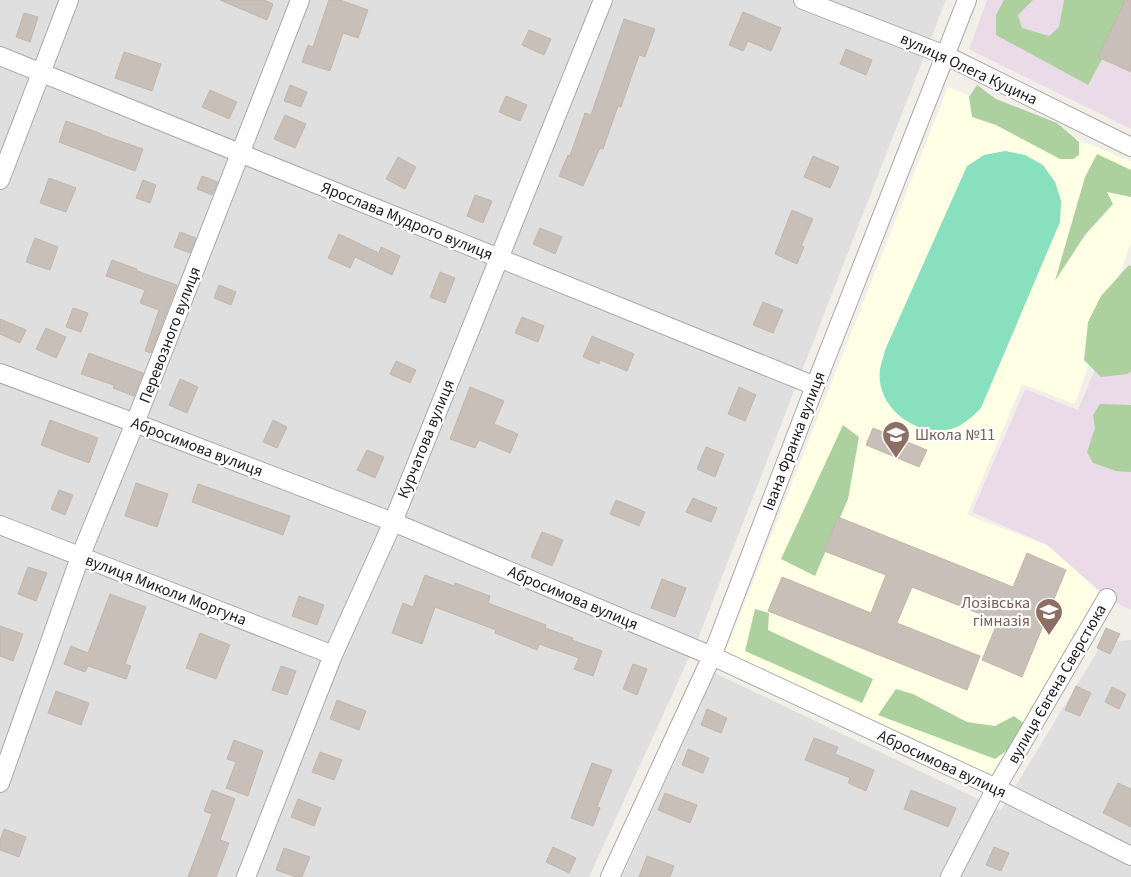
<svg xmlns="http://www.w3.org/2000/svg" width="1131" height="877" font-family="'Source Sans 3',sans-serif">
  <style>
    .residential { fill: #e0dfdf }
    .industrial { fill: #ebdbe8 }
    .education { fill: #ffffe5 }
    .forest { fill: #add19e }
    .pitch { fill: #88e0be }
    .building { fill: #c7bfb8; stroke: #c4b6ab }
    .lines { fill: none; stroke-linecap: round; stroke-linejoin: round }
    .minor-casing { stroke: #a9a9a9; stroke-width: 20 }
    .minor { stroke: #fff; stroke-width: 18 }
    .labels { text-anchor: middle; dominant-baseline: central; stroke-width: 4.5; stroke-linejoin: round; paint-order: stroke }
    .street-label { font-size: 16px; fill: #222; stroke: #fff }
    .education-label { font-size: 16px; fill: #785e54; stroke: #fff; text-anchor: start }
  </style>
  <rect width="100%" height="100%" fill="#f2efe9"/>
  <g class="residential">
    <polygon points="0,0 946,0 699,636 589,877 0,877"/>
    <polygon points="1131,640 1131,877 622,877 715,673 1001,810 1103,642"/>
  </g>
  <g class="industrial">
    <polygon points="987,0 1131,0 1131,129 969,49"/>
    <polygon points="1131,283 1131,610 1107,598 1047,545 972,512 1025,389 1078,410"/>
  </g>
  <polygon class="education" points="948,87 1131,161 1131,242 1075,404 1022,384 967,515 1047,545 1107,598 994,782 726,651"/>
  <g class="forest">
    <polygon points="1004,0 1033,0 1018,15 1022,28 1049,36 1059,27 1064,0 1131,0 1111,43 1088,85 996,35 996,15"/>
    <polygon points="977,85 996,99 1057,123 1079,142 1079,155 1073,159 1060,159 996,125 972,117 969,97"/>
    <polygon points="1097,154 1131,170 1131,197 1107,192 1113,204 1085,235 1055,281 1085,177"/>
    <polygon points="1129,265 1131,266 1131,371 1128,374 1101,377 1084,360 1088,322 1101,296"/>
    <polygon points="1100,404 1131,405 1131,472 1116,471 1093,463 1087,452 1095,428 1093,415"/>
    <polygon points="843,425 859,437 848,499 815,576 781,559"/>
    <polygon points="755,609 769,613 768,630 873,679 862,703 745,651"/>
    <polygon points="896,689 913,694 967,722 995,726 1014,716 1029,727 1026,737 995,759 878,715"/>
  </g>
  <path class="pitch" d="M1005 151 1025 155 1043 165 1055 182 1061 201 1060 222 981 408C971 418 961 428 946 430 912 435 875 405 880 369 881 363 884 356 885 350L967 166 984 155Z"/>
  <g class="building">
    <polygon points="220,0 264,0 273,4 267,20"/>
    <polygon points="329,0 340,0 368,10 358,38 343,33 330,71 302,62 308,45 313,47"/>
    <polygon points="1125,0 1131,0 1131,72 1098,57"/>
    <polygon points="743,12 781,28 771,51 748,41 743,51 729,45"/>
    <polygon points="24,13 38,17 30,42 16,37"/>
    <polygon points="624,19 655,29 645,57 639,55 621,107 618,106 603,149 600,148 583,186 559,176 568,155 570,156 585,113 591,115"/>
    <polygon points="529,30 551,39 544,55 522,45"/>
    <polygon points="846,49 872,60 866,75 840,64"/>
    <polygon points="124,52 161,64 152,91 115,78"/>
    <polygon points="290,85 307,92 301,107 284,101"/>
    <polygon points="210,90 237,102 229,119 202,107"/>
    <polygon points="506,96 527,105 520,121 499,112"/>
    <polygon points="285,115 306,124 295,148 274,139"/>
    <polygon points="66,121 102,134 102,135 143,149 135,171 59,142"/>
    <polygon points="813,156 839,167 830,188 804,177"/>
    <polygon points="398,157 416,167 405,189 386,179"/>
    <polygon points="202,176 218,182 212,195 197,189"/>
    <polygon points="49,178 76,188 66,212 40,203"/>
    <polygon points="143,180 156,185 150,203 136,198"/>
    <polygon points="475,195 492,201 483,223 467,216"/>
    <polygon points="792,210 813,219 801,246 804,247 797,264 775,254"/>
    <polygon points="540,228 562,237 555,254 533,244"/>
    <polygon points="180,232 196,238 190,253 174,247"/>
    <polygon points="339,234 379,253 381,247 400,256 392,275 355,257 350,268 328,258"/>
    <polygon points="35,238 58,247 50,270 26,262"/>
    <polygon points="112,260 137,269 137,271 177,285 151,353 145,351 159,310 140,303 145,290 106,276"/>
    <polygon points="440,272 455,278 445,303 430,297"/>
    <polygon points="219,285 236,292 231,305 214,298"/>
    <polygon points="763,302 783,310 773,333 753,325"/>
    <polygon points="73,308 88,313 81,332 66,327"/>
    <polygon points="522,317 544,326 538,342 515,333"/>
    <polygon points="0,319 26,330 20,343 0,334"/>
    <polygon points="46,328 66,337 56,358 36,349"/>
    <polygon points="592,336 634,354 627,371 600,360 599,364 583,357"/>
    <polygon points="89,353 143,373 134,396 113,388 114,385 81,374"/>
    <polygon points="396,361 416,370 410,383 390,374"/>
    <polygon points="180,379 198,387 187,413 169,405"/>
    <polygon points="470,387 504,401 494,424 518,434 510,453 479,440 475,448 450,439"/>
    <polygon points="739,387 756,395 745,421 728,414"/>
    <polygon points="50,420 98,438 89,463 41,445"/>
    <polygon points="273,420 287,427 277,448 263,442"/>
    <polygon points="873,428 927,450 919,467 866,445"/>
    <polygon points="706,447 724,454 715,477 697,469"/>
    <polygon points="367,450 384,457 375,478 357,470"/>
    <polygon points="136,483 168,494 157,527 125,516"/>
    <polygon points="198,484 290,516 283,535 192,502"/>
    <polygon points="59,490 73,495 65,515 51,509"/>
    <polygon points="693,498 717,508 711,522 686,512"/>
    <polygon points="616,500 645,512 639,526 610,514"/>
    <polygon points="838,517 1013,587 1027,553 1066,570 1022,677 982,660 998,621 912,587 897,623 980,656 967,690 768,611 782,577 871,613 886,575 824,551"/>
    <polygon points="542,532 563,540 552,566 531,557"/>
    <polygon points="28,567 47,573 36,601 18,594"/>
    <polygon points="425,575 454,586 455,583 490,596 488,603 546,625 545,628 573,638 572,640 602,651 593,676 574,669 579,658 539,644 537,650 495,633 496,630 435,607 422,644 392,633 403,603 413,607"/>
    <polygon points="662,579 686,588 675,617 651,608"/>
    <polygon points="110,594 146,607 125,664 131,666 126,679 88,666 85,672 64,664 71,646 88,653"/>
    <polygon points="299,596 324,605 317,625 292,616"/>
    <polygon points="0,626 23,634 13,661 0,656"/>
    <polygon points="1106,628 1120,634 1110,654 1097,648"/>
    <polygon points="200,633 230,645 216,679 186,668"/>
    <polygon points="633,664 647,669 637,695 623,689"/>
    <polygon points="281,666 296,671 287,695 272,690"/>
    <polygon points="1076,686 1091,693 1080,716 1065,710"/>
    <polygon points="1112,687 1126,694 1119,709 1105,702"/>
    <polygon points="56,691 89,703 81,725 48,713"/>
    <polygon points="337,700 366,711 359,730 330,719"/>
    <polygon points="707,709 727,718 721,733 701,725"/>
    <polygon points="814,738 838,747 835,754 874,770 866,791 848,783 850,778 805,760"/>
    <polygon points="234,740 263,751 248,796 226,788 236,762 227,759"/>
    <polygon points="688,749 709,758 703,773 682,765"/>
    <polygon points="320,752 342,760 334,780 312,772"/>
    <polygon points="592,763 612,770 597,807 600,808 593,826 571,818"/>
    <polygon points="1118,783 1131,789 1131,827 1103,813"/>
    <polygon points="212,790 235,799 220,840 229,843 216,877 188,877 212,814 204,811"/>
    <polygon points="911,790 956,808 948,827 904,809"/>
    <polygon points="665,793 697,805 690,823 658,810"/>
    <polygon points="298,799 321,808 314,826 291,817"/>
    <polygon points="4,829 26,837 19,857 0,850 0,841"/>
    <polygon points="553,847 576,858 569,873 546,862"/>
    <polygon points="994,847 1009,853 1001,871 986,865"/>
    <polygon points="284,848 310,857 302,877 297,877 276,870"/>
    <polygon points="647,856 674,866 670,877 639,877"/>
  </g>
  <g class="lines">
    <defs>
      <g id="minor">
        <polyline points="803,0 945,55 1131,147"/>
        <polyline points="0,56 815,386"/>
        <polyline points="0,180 69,0"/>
        <polyline points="0,373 135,423 393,522 712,656 996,788 1131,856"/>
        <polyline points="0,525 333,655"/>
        <polyline points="0,783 80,557 135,423 300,0"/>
        <polyline points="246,877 333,655 393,522 603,0"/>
        <polyline points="610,877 712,656 815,386 967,0"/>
        <polyline points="950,877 996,788 1107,598"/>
      </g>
    </defs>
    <use href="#minor" class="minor-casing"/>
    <use href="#minor" class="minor"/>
  </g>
  <defs>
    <symbol id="school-pin" viewBox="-11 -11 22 30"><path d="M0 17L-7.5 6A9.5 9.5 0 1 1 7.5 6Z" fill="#8d6e63" stroke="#fff"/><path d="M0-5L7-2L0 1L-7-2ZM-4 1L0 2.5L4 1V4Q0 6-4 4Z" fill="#fff"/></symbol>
  </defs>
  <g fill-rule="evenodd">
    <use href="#school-pin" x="880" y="419" width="32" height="43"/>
    <use href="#school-pin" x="1033" y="596" width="32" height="43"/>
  </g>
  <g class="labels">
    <g class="street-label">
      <text transform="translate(969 69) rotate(25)">вулиця Олега Куцина</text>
      <text transform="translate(407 221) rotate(22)">Ярослава Мудрого вулиця</text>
      <text transform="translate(170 335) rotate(-69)">Перевозного вулиця</text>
      <text transform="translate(426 439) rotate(-68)">Курчатова вулиця</text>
      <text transform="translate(794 441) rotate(-69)">Івана Франка вулиця</text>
      <text transform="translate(197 447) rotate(21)">Абросимова вулиця</text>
      <text transform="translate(166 590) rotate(21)">вулиця Миколи Моргуна</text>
      <text transform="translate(573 598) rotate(23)">Абросимова вулиця</text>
      <text transform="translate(1057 684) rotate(-60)">вулиця Євгена Сверстюка</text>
      <text transform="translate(942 764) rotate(25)">Абросимова вулиця</text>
    </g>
    <g class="education-label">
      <text x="915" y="435">Школа №11</text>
      <text x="1030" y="603" text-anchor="end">Лозівська<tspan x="1030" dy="18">гімназія</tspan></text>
    </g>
  </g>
</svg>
